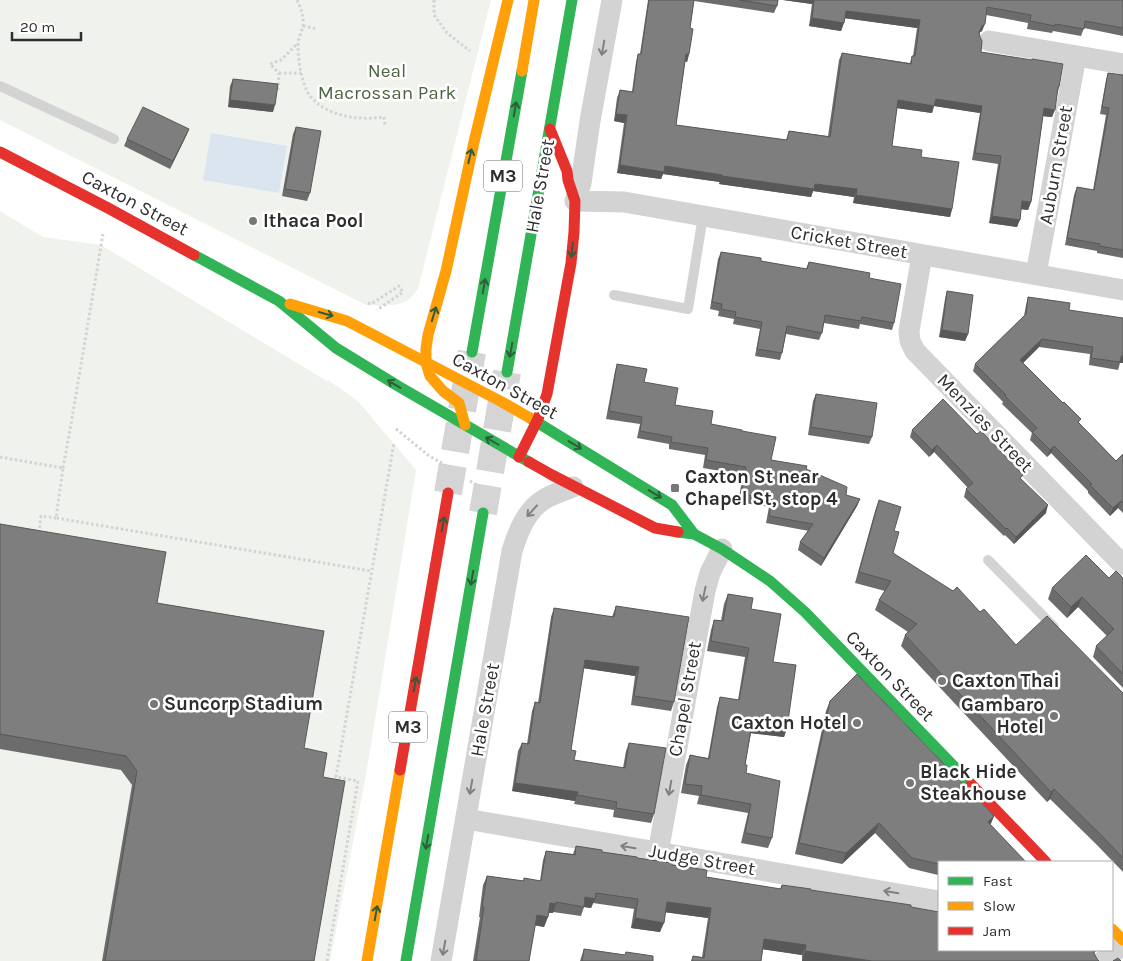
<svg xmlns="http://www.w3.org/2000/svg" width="1123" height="961" font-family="Karla,sans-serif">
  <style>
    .green { fill: #f0f3ed }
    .water { fill: #dbe5ef }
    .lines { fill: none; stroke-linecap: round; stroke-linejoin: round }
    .highway-tunnel { stroke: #d5d5d5; stroke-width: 28; stroke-dasharray: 28 14; stroke-linecap: butt }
    .path { stroke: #d3d3d3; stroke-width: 3; stroke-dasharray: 2.5 2.5; stroke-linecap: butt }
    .lane { stroke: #d3d3d3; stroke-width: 10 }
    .street { stroke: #d3d3d3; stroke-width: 21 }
    .fast { stroke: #30b455; stroke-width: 11 }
    .slow { stroke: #ff9f0a; stroke-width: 11 }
    .jam { stroke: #e5322d; stroke-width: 11 }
    .wall { fill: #6c6c6c }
    .shaded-wall { fill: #585858 }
    .building { fill: #7e7e7e; stroke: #585858 }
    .oneway { stroke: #808080 }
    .oneway2 { stroke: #2f5d3c }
    .poi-dot { fill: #777; stroke: #fff; stroke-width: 2 }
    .labels { text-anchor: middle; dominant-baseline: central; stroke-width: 5; stroke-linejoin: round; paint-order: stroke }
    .shield { fill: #fff; stroke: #6d6d6d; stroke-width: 1 }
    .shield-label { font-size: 18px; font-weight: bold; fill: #2e2e2e }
    .park-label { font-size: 19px; fill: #4f6541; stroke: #fff }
    .street-label { font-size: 19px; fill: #2e2e2e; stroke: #fff }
    .poi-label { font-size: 19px; font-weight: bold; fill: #2e2e2e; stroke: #fff; text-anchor: start }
  </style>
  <rect width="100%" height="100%" fill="#fff"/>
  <g class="green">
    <path d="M0 0H491L418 289C415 292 413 296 410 299 398 307 380 306 366 305L0 120Z"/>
    <polygon points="0,211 43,237 101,245 327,381 328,380 358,401 416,470 366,775 330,961 0,961"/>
  </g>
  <polygon class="water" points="211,133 287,146 279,193 203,180"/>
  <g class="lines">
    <g class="highway-tunnel">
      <polyline points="448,493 472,352"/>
      <polyline points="483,513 507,372"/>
    </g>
    <g class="path">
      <path d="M297 0C301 8 304 16 303 26 302 32 298 38 298 44 298 60 301 79 308 93 310 97 315 101 318 104 337 118 362 120 384 117L385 125"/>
      <polyline points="434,0 434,15 447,33 470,51"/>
      <polyline points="303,26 317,29"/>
      <polyline points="279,73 301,73"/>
      <polyline points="278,90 279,73 270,64 281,60 298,43"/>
      <polyline points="368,303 371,304 399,286 403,292 377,310"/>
      <polyline points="396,429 428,455 448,467"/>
      <polyline points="0,457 63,468 56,518 371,571"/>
      <polyline points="63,468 70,430 103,234"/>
      <polyline points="470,481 482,488"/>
      <polyline points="39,533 41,516 56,518"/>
      <polyline points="327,961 358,781 336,777 394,443"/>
    </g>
    <g class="lane">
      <polyline points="0,86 114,139"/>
      <polyline points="614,295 688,309 703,216"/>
      <polyline points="988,560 1054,627"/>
    </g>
    <g class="street">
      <polyline points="612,0 590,121 581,183 575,201 624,202 1123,290"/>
      <polyline points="989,41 1123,64"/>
      <polyline points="922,255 909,331 910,341 915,351 1123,565"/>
      <polyline points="1036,274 1076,56"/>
      <polyline points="466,819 939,901"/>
      <polyline points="658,853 705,591 710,573 722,549"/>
      <path d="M441 961 512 551C518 532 526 511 543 500 552 494 563 491 573 487"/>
      <polyline points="1103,961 1123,944"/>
    </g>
    <g class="fast">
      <polyline points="194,255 279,301 336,348 398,386 529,462"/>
      <polyline points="472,352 522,71"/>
      <polyline points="507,372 572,0"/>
      <polyline points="530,418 672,505 694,534"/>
      <polyline points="678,532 694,534 722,549 770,581 805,612 971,784"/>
      <polyline points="406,961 483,513"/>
    </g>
    <g class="slow">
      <polyline points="522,71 534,0"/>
      <polyline points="290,304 347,321 502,402 530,418"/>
      <polyline points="465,425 459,403 443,391 430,376 426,363 426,349 428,335 446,271 474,142 508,0"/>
      <polyline points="1112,929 1123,940"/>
      <polyline points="367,961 400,770"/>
    </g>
    <g class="jam">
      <polyline points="0,152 108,208 194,255"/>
      <polyline points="519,457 538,419 547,394 571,263 574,232 575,201 568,180 567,171 550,129"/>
      <polyline points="529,462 552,475 655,528 678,532"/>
      <polyline points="400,770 448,493"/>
      <polyline points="971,784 1046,862"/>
    </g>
  </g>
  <g class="wall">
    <polygon points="648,0 778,0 777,6 774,13 694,1 690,28 689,54 687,62 685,61 676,125 786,140 789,131 828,136 839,60 842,53 910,63 912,56 913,56 917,28 845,18 841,31 809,26 812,4 783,0 1123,0 1123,36 1084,28 1081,36 1053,31 1052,33 1027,29 1028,23 986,15 982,31 979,33 981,52 1059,87 1052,117 1043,116 1031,202 1028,210 1021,209 1017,227 989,223 998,164 972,160 980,113 934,106 932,113 897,108 892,146 921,157 952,209 950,217 853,203 854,197 813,191 811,197 719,184 720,182 663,174 661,179 617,173 624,123 614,121 617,98 620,90 632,92 636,62 638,54 640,54"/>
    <polygon points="1108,73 1123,75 1123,258 1097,253 1097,251 1065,245 1074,195 1077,187 1093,190 1106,115 1100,114 1106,80"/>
    <polygon points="233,79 273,112 228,107 230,86"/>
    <polygon points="296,127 310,193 307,201 282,196 293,134"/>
    <polygon points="189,129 186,136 170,169 124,146 127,139"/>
    <polygon points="721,252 761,261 806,269 809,262 869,278 894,323 892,330 860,324 859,329 824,323 822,333 819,340 786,334 782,353 780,360 755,356 760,329 733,324 734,319 718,316 719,311 710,309 718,259"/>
    <polygon points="947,291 968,334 965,341 939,337 945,299"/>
    <polygon points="1028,297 1069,310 1123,363 1120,363 1118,370 1089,365 1090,354 1039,347 1023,363 1080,424 1116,461 1123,454 1123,513 1118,508 1110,516 1088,493 1088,491 1051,453 1047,457 1030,440 1032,433 1002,404 1003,402 973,371 975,364 1024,316 1026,305"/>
    <polygon points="617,364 644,382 675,405 711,424 742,431 771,460 806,469 846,495 860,499 857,506 821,566 798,550 800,542 809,531 766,523 769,507 738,502 743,475 703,468 705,455 669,449 669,444 637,438 640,424 606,419 615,371"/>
    <polygon points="816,394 872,437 869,444 808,435 813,401"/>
    <polygon points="912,430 1021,479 1046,513 1014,544 1005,535 1004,536 964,497 966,489 968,488 934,452 929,457 910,437"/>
    <polygon points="879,500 894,531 893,553 980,612 1016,645 1123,693 1123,872 1097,845 1050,799 1047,802 901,646 905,635 908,632 875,610 879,600 885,591 855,583 875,511"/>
    <polygon points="0,524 157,603 304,748 323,777 314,961 102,961 132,785 121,770 0,749"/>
    <polygon points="1109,578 1123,578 1123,688 1093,657 1096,646 1107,636 1078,607 1067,618 1048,599 1052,588"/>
    <polygon points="728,594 751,609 773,662 787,728 784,737 751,733 745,765 746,773 772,838 768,848 741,843 748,813 697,804 699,796 681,793 686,765 690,755 708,758 717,707 720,697 738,700 745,657 707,651 711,630 714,620 721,621 724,604"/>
    <polygon points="616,606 674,702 671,711 631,705 635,676 583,668 571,750 574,760 623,768 626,751 629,743 654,814 651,823 613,817 614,810 574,804 575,801 512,791 518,751 522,743 527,744 532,711 535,702 538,703 551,617 554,608 612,617"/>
    <polygon points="830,701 994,816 990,825 1026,862 939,862 939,874 938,875 909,868 875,833 842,864 795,854 826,711"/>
    <polygon points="576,846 602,852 672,865 706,877 780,889 782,885 911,907 939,950 1097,950 1094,953 1097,959 1099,961 802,961 802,955 763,949 761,961 691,961 693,956 702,957 708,918 665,912 660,932 631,928 634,909 593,903 591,908 584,907 581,916 553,912 553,913 549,913 544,927 535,925 529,961 473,961 480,917 479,917 483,885 487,876 523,881 524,878 540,881 543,860 546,851 573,854"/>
    <polygon points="584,949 625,955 626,952 653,961 580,961"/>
  </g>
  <g class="shaded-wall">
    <polygon points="783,0 814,0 812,4"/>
    <polygon points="846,11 920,20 917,28 843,18"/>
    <polygon points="812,18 844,23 841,31 809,26"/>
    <polygon points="985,24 982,31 979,33 982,26"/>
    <polygon points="686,54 689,54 687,62 684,61"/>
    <polygon points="936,99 982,106 980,113 934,106 932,113 896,108 898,100"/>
    <polygon points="230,100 275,105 273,112 228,107"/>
    <polygon points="1044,108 1055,110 1052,117 1041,116"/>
    <polygon points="616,114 627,115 624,123 614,121"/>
    <polygon points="189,129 186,136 170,169 173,161"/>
    <polygon points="620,165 665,166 722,175 720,182 663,174 661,179 617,173"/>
    <polygon points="722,176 815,184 857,189 854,197 813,191 811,197 719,184"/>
    <polygon points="856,195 952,209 950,217 853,203"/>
    <polygon points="1022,201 1031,202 1028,210 1020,209"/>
    <polygon points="992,216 1020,220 1017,227 989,223"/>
    <polygon points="942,330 968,334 965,341 939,337"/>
    <polygon points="1042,339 1039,347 1018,368 1020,360"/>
    <polygon points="1121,356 1123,356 1123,363 1120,363"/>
    <polygon points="937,445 934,452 929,457 932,450"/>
    <polygon points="1054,446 1051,453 1047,457 1050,450"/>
    <polygon points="860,499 857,506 821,566 824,558"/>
    <polygon points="1121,501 1118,508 1110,516 1113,508"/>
    <polygon points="1048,505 1046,513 1014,544 1016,537"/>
    <polygon points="1082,597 1078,607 1067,618 1071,607"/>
    <polygon points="585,660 639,667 635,676 582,668"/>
    <polygon points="752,723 787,728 784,737 749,733"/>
    <polygon points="515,783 578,792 575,801 512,791"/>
    <polygon points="1054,789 1050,799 1047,802 1051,792"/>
    <polygon points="994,816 990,826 988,822"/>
    <polygon points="879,823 875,833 842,864 846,853"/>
    <polygon points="585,897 595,899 591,908 584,907"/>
    <polygon points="667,902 711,908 708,918 663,912"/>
    <polygon points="550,903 556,904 553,913 546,912"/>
    <polygon points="537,915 548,917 544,927 533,925"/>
    <polygon points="635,918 664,923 660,932 631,928"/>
    <polygon points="764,939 806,945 802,955 761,949"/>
    <polygon points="805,951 872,961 802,961"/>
  </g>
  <g class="building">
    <polygon points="649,0 694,0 690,28 693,29 689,54 686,54 676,125 787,140 789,131 830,137 842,53 911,64 912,56 915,56 920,20 846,11 844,23 812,18 814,0 1123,0 1123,28 1085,21 1084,29 1055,24 1055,26 1030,21 1031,15 987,7 985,24 982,26 979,32 980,37 982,41 981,52 1032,60 1032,59 1063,64 1059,87 1058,87 1055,110 1044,108 1031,202 1022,201 1020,220 992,216 1001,156 975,153 982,106 936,99 934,106 898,100 892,146 922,150 921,157 959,162 952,209 856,195 857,189 815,184 814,189 722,176 722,175 665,166 664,172 620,165 627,115 616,114 620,90 633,92 638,54 641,54"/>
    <polygon points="740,0 778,0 777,6"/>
    <polygon points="1108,73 1123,75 1123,250 1099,246 1100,244 1067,238 1077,187 1094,190 1109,108 1102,107"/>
    <polygon points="233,79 278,84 275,105 230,100"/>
    <polygon points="143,107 189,129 173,161 127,139"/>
    <polygon points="296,127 321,131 310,193 285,189"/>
    <polygon points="721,252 761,258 761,261 807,269 809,262 870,273 869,278 901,284 894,323 862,317 861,321 825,315 822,333 787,326 782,353 757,349 762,322 735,317 736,312 721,309 722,304 712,302"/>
    <polygon points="947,291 973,295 968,334 942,330"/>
    <polygon points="1028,297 1070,303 1069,310 1123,318 1123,356 1121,356 1120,362 1091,358 1093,347 1042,339 1020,360 1063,403 1064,402 1081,419 1078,422 1116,461 1123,454 1123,503 1121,501 1113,508 1090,485 1092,484 1054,446 1050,450 1032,432 1037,428 1005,396 1006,395 975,364 1026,314"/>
    <polygon points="617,364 647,369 644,382 678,388 675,405 713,411 711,424 742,430 742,431 776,437 771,460 807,466 806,469 847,487 846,495 860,499 824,558 800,542 813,524 769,516 772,500 741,494 746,467 706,460 708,448 671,442 672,437 640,431 642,417 609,411"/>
    <polygon points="816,394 877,403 872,437 811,427"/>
    <polygon points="943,399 977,434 981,431 1023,475 1020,478 1048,505 1016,537 1007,528 1006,529 966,489 973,483 937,445 932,450 912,430"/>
    <polygon points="879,500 901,507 894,531 899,532 893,553 953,591 957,587 980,612 984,609 1016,645 1047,616 1123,693 1123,858 1101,835 1054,789 1051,792 905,635 917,624 879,600 891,581 859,572"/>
    <polygon points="0,524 166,552 157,603 324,631 304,748 327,753 323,777 345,781 314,961 105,961 137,771 126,756 0,734"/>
    <polygon points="1086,555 1109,578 1116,571 1123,578 1123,674 1096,646 1114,629 1082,597 1071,607 1052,588"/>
    <polygon points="728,594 753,598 751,609 781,614 773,662 796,665 787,728 752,723 745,765 747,765 746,773 780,781 772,838 745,833 751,804 701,795 702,786 685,784 690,755 709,759 720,697 739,700 749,648 711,641 714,620 723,621"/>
    <polygon points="616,606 689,617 674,702 634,696 639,667 585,660 571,750 576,751 574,760 625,768 629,743 666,748 654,814 616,808 617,802 577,795 578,792 515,783 522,743 529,744 535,702 540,703 554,608 614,617"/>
    <polygon points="857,674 994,816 988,822 1026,862 947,862 946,861 945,862 939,862 939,864 912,858 879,823 846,853 799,843 830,701"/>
    <polygon points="576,846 602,850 602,852 637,857 637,858 672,863 672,865 707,870 706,877 781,889 782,885 811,889 811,890 911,905 911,907 939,912 939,950 1094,950 1094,953 1097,959 1099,961 872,961 805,951 806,945 764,939 761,961 692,961 693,956 704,958 711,908 667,902 664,923 635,918 638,899 596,893 595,899 585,897 584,907 556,902 556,904 550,903 548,917 537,915 529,961 476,961 484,907 482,907 487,876 524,881 524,878 541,881 546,851 575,855"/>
    <polygon points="584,949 625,955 626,952 653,956 653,961 582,961"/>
    <polygon points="1118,958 1121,961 1113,961"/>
  </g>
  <defs><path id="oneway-shaft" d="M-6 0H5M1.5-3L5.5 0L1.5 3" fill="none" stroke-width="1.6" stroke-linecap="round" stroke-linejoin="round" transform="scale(1.25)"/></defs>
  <g class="oneway">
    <use href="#oneway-shaft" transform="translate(603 48) rotate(100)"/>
    <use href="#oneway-shaft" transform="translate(532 511) rotate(132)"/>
    <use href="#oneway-shaft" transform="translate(704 594) rotate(102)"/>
    <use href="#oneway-shaft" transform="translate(471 787) rotate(100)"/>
    <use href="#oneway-shaft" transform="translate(670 788) rotate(100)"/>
    <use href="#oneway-shaft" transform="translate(628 847) rotate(-170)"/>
    <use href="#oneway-shaft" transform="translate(891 892) rotate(-170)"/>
    <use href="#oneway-shaft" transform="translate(444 948) rotate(100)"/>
  </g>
  <g class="oneway2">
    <use href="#oneway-shaft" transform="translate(515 109) rotate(-80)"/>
    <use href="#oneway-shaft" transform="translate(470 156) rotate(-77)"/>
    <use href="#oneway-shaft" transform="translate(572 250) rotate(96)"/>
    <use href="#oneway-shaft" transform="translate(484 286) rotate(-80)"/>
    <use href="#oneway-shaft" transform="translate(326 314) rotate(16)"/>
    <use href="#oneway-shaft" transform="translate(434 314) rotate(-73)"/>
    <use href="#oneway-shaft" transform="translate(511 350) rotate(100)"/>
    <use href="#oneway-shaft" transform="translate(394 384) rotate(-149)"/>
    <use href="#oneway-shaft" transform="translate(492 441) rotate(-150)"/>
    <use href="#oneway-shaft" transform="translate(575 445) rotate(31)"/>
    <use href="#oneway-shaft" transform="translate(655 494) rotate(31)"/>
    <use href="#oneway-shaft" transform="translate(443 524) rotate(-80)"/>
    <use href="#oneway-shaft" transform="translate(472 578) rotate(100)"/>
    <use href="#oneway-shaft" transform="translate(415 684) rotate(-80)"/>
    <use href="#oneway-shaft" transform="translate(427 842) rotate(100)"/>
    <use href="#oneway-shaft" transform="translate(376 913) rotate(-80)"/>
  </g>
  <g class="poi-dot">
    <circle cx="253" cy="221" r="5"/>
    <rect x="670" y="483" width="10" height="10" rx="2.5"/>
    <circle cx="942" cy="681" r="5"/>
    <circle cx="154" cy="704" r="5"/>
    <circle cx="1054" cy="716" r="5"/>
    <circle cx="857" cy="723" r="5"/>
    <circle cx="910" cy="783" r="5"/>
  </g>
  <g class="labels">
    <g class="shield">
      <rect x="484" y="160.5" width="38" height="31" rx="4"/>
      <rect x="389" y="711.5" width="38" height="31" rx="4"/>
    </g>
    <g class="shield-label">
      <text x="503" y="176">M3</text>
      <text x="408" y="727">M3</text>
    </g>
    <g class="park-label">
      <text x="387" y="71">Neal<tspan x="387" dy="22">Macrossan Park</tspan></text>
    </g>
    <g class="street-label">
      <text transform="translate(1056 165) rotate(-80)">Auburn Street</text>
      <text transform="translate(540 186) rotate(-80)">Hale Street</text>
      <text transform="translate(135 203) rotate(28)">Caxton Street</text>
      <text transform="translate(849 242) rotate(10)">Cricket Street</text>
      <text transform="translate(505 386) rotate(29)">Caxton Street</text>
      <text transform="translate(985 423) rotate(46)">Menzies Street</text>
      <text transform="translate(890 676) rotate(46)">Caxton Street</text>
      <text transform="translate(685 699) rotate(-80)">Chapel Street</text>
      <text transform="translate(485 710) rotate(-80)">Hale Street</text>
      <text transform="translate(702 860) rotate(10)">Judge Street</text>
    </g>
    <g class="poi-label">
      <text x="263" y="221">Ithaca Pool</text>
      <text x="685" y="477">Caxton St near<tspan x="685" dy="22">Chapel St, stop 4</tspan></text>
      <text x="952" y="681">Caxton Thai</text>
      <text x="164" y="704">Suncorp Stadium</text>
      <text x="1044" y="705" text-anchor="end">Gambaro<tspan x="1044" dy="22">Hotel</tspan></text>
      <text x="847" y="723" text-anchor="end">Caxton Hotel</text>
      <text x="920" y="772">Black Hide<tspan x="920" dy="22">Steakhouse</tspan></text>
    </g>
  </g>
  <rect x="938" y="861" width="175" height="90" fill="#ffffff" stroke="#ababab"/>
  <rect x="948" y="877" width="25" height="8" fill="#30b455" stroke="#ababab"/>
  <text x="983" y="886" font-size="15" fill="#2e2e2e">Fast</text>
  <rect x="948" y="902" width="25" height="8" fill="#ff9f0a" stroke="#ababab"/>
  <text x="983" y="911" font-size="15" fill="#2e2e2e">Slow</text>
  <rect x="948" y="927" width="25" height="8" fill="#e5322d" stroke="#ababab"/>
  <text x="983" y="936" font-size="15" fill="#2e2e2e">Jam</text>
  <path d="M12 32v8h69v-8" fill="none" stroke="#2e2e2e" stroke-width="2.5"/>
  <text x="20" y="32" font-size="15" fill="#2e2e2e" stroke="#ffffff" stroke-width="4" paint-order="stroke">20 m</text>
</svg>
